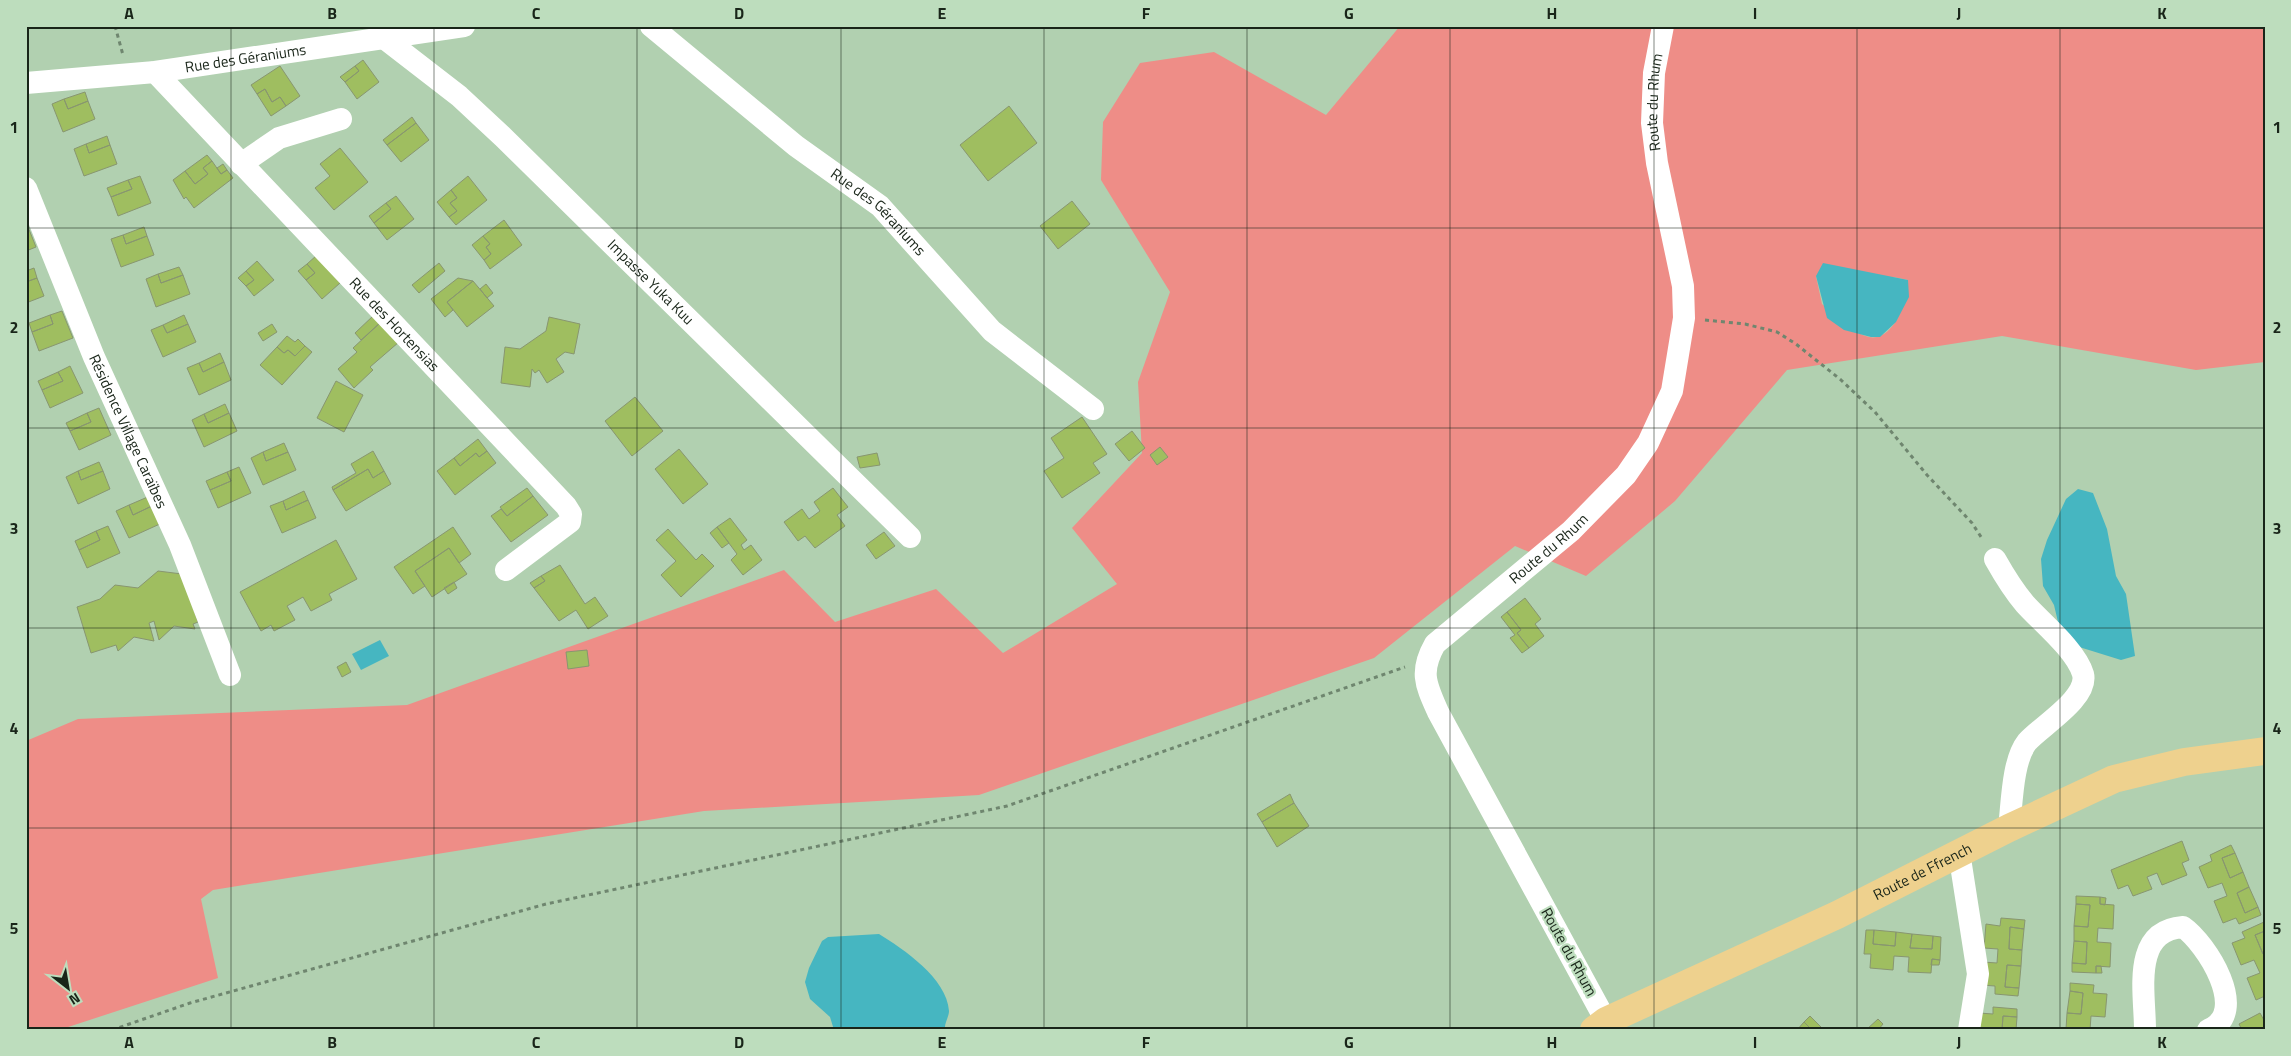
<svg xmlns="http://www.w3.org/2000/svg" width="2291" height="1056" font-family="'Titillium Web',sans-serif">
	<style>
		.green { fill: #ee8d87; fill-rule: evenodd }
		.water { fill: #46b6c1 }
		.building { fill: #9fbe60; stroke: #889670 }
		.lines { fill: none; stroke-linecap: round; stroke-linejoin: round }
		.path { stroke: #6f866f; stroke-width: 3; stroke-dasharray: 4 4; stroke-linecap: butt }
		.minor { stroke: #fff; stroke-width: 22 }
		.major { stroke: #eed18e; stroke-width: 28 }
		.grid { fill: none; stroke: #192519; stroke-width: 1; stroke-opacity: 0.55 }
		.labels { text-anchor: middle; stroke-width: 4.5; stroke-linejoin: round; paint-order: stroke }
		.street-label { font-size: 15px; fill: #192519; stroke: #bdddbd }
		.neatline { fill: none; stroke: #192519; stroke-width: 2 }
		.grid-label { font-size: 16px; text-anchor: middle; font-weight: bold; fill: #192519 }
	</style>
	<rect width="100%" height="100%" fill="#b1d0b0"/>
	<!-- green -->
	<path class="green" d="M 1400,26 L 2265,26 L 2265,362 L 2196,370 L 2002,336 L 1787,370 L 1675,501 L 1586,576 L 1515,546 L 1374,658 L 979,795 L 704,811 L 213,890 L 201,899 L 218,978 L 59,1030 L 26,1030 L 26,741 L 78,719 L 407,705 L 784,570 L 835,622 L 936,589 L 1003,653 L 1117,584 L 1072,528 L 1142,453 L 1138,382 L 1170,292 L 1101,180 L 1103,122 L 1140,63 L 1214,52 L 1326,115 ZM 1816,276 L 1893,277 L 1908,280 C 1909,298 1894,342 1869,337 C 1852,333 1836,315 1822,304 Z"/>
	<!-- water -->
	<path class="water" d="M 1823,263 L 1908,280 L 1909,297 L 1896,322 L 1880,337 L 1871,337 L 1844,330 L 1827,318 L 1816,276 Z
		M 2078,489 L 2093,493 L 2107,529 L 2116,576 L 2126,594 L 2135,656 L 2121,660 L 2076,646 L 2058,622 L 2054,605 L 2043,586 L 2041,559 L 2047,540 L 2066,499 Z
		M 380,640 L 389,656 L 361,670 L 352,654 Z
		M 879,934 C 903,949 947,978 949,1011 C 949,1017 944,1023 945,1030 L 834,1030 L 830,1017 L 810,999 L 805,982 L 809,968 L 822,941 L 828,937 Z"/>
	<!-- building -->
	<path class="building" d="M 363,60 L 379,82 L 357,99 L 345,82 L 359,71 L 355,66 Z
		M 280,66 L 300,96 L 286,106 L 280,97 L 272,102 L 265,89 L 257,94 L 251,85 Z
		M 355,66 L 359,71 L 345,82 L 340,77 Z
		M 265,89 L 272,102 L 280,97 L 286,106 L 271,116 L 257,94 Z
		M 85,92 L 88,101 L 68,109 L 64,99 Z
		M 64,99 L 68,109 L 88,101 L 95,119 L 63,132 L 52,104 Z
		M 1009,106 L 1037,143 L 988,181 L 960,145 Z
		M 412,117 L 416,123 L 387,145 L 383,140 Z
		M 416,123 L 429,140 L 401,162 L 387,145 Z
		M 107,136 L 110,145 L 89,153 L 86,144 Z
		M 86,144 L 89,153 L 110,145 L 117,164 L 84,176 L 74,149 Z
		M 340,148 L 368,182 L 334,210 L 315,188 L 330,176 L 320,164 Z
		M 207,155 L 212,161 L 203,168 L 208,174 L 195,184 L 185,171 Z
		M 212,161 L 221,174 L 227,170 L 233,178 L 194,208 L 186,197 L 184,199 L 173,180 L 185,171 L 195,184 L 208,174 L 203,168 Z
		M 223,164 L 227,170 L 221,174 L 217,168 Z
		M 140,176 L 151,203 L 118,216 L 111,197 L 132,189 L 128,180 Z
		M 468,176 L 487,200 L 456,225 L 449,217 L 457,211 L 450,203 L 457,198 L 451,190 Z
		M 128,180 L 132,189 L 111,197 L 107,188 Z
		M 451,190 L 457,198 L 450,203 L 457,211 L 449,217 L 437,202 Z
		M 396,196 L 414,219 L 387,240 L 374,223 L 391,209 L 386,203 Z
		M 1072,201 L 1090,224 L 1058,249 L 1040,226 Z
		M 386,203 L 391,209 L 374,223 L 369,216 Z
		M 504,220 L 522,245 L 490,269 L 484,260 L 491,254 L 486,247 L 490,244 L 483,236 Z
		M 26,222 L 36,247 L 26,251 Z
		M 144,227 L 147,236 L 126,244 L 123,235 Z
		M 123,235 L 126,244 L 147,236 L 154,255 L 121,267 L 111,239 Z
		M 483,236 L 490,244 L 486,247 L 491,254 L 484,260 L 472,245 Z
		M 317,255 L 340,283 L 322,299 L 306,280 L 315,273 L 307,264 Z
		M 257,261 L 274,280 L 254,296 L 246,286 L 254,280 L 246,271 Z
		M 439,263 L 445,271 L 419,293 L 412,285 Z
		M 307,264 L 315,273 L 306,280 L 298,271 Z
		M 179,267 L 183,275 L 161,283 L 158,274 Z
		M 34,268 L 37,278 L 26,282 L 26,271 Z
		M 246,271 L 254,280 L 246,286 L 238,278 Z
		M 158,274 L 161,283 L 183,275 L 190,294 L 156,307 L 146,279 Z
		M 37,278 L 44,296 L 26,303 L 26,282 Z
		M 458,278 L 473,281 L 447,302 L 453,310 L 445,317 L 431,299 Z
		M 473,281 L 494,306 L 467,327 L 447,302 Z
		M 486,284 L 493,293 L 487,298 L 480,289 Z
		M 62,311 L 73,338 L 39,351 L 32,332 L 53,324 L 50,315 Z
		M 50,315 L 53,324 L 32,332 L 29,323 Z
		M 184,315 L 188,324 L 167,333 L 163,325 Z
		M 374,315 L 381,322 L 361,340 L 355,333 Z
		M 549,317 L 580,324 L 574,354 L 565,352 L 556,359 L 564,372 L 547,383 L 539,370 L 535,373 L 532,369 L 530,387 L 501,383 L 505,347 L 520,349 L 546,331 Z
		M 381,322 L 399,342 L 370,367 L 373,370 L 354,388 L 338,369 L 357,352 L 353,348 Z
		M 188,324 L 196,342 L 163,357 L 151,330 L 163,325 L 167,333 Z
		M 272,324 L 277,332 L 263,341 L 258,333 Z
		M 287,336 L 295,342 L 298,339 L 305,346 L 295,356 L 288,350 L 284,353 L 277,347 Z
		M 305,346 L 312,352 L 282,385 L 260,365 L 277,347 L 284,353 L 288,350 L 295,356 Z
		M 220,353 L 224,362 L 203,372 L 199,363 Z
		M 224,362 L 231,380 L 199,395 L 187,368 L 199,363 L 203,372 Z
		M 70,366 L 83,393 L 50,408 L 42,390 L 63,381 L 58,372 Z
		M 58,372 L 63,381 L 42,390 L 38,381 Z
		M 336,381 L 363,395 L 344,432 L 317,418 Z
		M 635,397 L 663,431 L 632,456 L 605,421 Z
		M 225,404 L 229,413 L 208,423 L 204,414 Z
		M 99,408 L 111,435 L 79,450 L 70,431 L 91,422 L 87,413 Z
		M 87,413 L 91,422 L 70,431 L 66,423 Z
		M 229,413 L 237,431 L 204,447 L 192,420 L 204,414 L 208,423 Z
		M 1082,417 L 1107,454 L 1093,463 L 1100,473 L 1062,498 L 1044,471 L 1064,458 L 1051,438 Z
		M 1132,431 L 1145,448 L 1129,461 L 1115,444 Z
		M 478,439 L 487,451 L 479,457 L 476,453 L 460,466 L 454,458 Z
		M 284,443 L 288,452 L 266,461 L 263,452 Z
		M 1160,447 L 1168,457 L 1157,465 L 1150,455 Z
		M 679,449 L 708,484 L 683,504 L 655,469 Z
		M 373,451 L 384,471 L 373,478 L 368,469 L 333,490 L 332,487 L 356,473 L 351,464 Z
		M 487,451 L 496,463 L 455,495 L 437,471 L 454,458 L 460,466 L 476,453 L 479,457 Z
		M 263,452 L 266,461 L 288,452 L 296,470 L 263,485 L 251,458 Z
		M 877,453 L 880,465 L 860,468 L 857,457 Z
		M 99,462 L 103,471 L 81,480 L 78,471 Z
		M 239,467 L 251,493 L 218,508 L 210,490 L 231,481 L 227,472 Z
		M 368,469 L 373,478 L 384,471 L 391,484 L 346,511 L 333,490 Z
		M 78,471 L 81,480 L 103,471 L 110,489 L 78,504 L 66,477 Z
		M 227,472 L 231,481 L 210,490 L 206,481 Z
		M 527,488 L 533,496 L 507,516 L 500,507 Z
		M 833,488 L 848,507 L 837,515 L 845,526 L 815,548 L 805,536 L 798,541 L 784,522 L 802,509 L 809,519 L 820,511 L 814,502 Z
		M 304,491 L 308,500 L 286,510 L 283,501 Z
		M 150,496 L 154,505 L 133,515 L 129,505 Z
		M 533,496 L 548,515 L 511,542 L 491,516 L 501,509 L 507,516 Z
		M 308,500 L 316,518 L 282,533 L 270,506 L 283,501 L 286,510 Z
		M 129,505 L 133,515 L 154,505 L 162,523 L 129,538 L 116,511 Z
		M 730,518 L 747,540 L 741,545 L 744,550 L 751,545 L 762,560 L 743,575 L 731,560 L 737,554 L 717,527 Z
		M 108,526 L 120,553 L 87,568 L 79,550 L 100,540 L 96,531 Z
		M 453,527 L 471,554 L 459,563 L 449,548 L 415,571 L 425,586 L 413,594 L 394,567 Z
		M 717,527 L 729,543 L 722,548 L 710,533 Z
		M 668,529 L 696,560 L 702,554 L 714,566 L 681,597 L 661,575 L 676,561 L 656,540 Z
		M 96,531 L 100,540 L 79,550 L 75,541 Z
		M 884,532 L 895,546 L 876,559 L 866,545 Z
		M 336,540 L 357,579 L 329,594 L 332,600 L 311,611 L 303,597 L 287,606 L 295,620 L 274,631 L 271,625 L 261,631 L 240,592 Z
		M 449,548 L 467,574 L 432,597 L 415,571 Z
		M 560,565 L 585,604 L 595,597 L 608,616 L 588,629 L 576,610 L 559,621 L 534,588 L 545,581 L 541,576 Z
		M 158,571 L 182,574 L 198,622 L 193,624 L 195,629 L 174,626 L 159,640 L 154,621 L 149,623 L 154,641 L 134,637 L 118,651 L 116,645 L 91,653 L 77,607 L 100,599 L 115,585 L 138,588 Z
		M 541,576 L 545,581 L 534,588 L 530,583 Z
		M 454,582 L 457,588 L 448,594 L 444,588 Z
		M 1525,598 L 1541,619 L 1535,624 L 1544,636 L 1529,648 L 1517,633 L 1521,630 L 1507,612 Z
		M 1507,612 L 1521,630 L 1517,633 L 1529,648 L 1522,653 L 1510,638 L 1515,635 L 1501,617 Z
		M 587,650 L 589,666 L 568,669 L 566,652 Z
		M 346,662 L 351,672 L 342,677 L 337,667 Z
		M 1290,794 L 1294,803 L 1262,822 L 1257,814 Z
		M 1294,803 L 1309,826 L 1277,847 L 1262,822 Z
		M 2182,841 L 2189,860 L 2182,863 L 2187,875 L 2162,885 L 2157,873 L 2147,877 L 2152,889 L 2133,896 L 2128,885 L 2118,889 L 2111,870 Z
		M 2231,845 L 2235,853 L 2222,858 L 2230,878 L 2243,872 L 2249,887 L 2237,893 L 2245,913 L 2258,907 L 2261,915 L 2239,924 L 2236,918 L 2223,923 L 2214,901 L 2227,896 L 2222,883 L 2208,888 L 2199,867 L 2212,861 L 2210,855 Z
		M 2235,853 L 2243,872 L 2230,878 L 2222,858 Z
		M 2249,887 L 2258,907 L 2245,913 L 2237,893 Z
		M 2076,896 L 2100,897 L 2100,904 L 2114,905 L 2113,929 L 2098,928 L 2097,942 L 2111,943 L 2110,967 L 2096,966 L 2096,973 L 2072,972 L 2072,963 L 2086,964 L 2087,942 L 2074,941 L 2074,926 L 2088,927 L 2090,905 L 2076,904 Z
		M 2100,897 L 2106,898 L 2105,905 L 2100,904 Z
		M 2076,904 L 2090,905 L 2088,927 L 2074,926 Z
		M 2001,918 L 2025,920 L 2024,929 L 2010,927 L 2009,949 L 2022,950 L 2021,966 L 2007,965 L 2005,987 L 2019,988 L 2018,996 L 1995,994 L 1995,986 L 1981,985 L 1983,962 L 1997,963 L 1998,949 L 1984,948 L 1986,924 L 2000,926 Z
		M 2264,922 L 2265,931 L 2255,935 L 2263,954 L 2265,954 L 2265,996 L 2256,1000 L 2247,978 L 2260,973 L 2254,960 L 2241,965 L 2232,943 L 2245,938 L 2242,932 Z
		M 2010,927 L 2024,929 L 2022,950 L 2009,949 Z
		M 1866,930 L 1874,930 L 1873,944 L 1895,946 L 1896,932 L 1912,934 L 1910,948 L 1932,949 L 1933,936 L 1941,937 L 1940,960 L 1932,959 L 1931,973 L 1908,972 L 1909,957 L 1894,956 L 1893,970 L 1870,968 L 1871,954 L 1864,954 Z
		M 1874,930 L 1896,932 L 1895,946 L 1873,944 Z
		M 2265,931 L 2265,954 L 2263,954 L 2255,935 Z
		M 1912,934 L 1933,936 L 1932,949 L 1910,948 Z
		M 2074,941 L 2087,942 L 2086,964 L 2072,963 Z
		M 1932,959 L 1940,960 L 1939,965 L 1931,965 Z
		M 2007,965 L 2021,966 L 2019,988 L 2005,987 Z
		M 2096,966 L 2101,966 L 2102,973 L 2096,973 Z
		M 2070,983 L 2094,985 L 2093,993 L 2107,994 L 2105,1017 L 2091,1016 L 2090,1030 L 2066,1029 L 2067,1013 L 2081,1014 L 2083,993 L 2070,991 Z
		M 2070,991 L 2083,993 L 2081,1014 L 2067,1013 Z
		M 1993,1007 L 2017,1009 L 2017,1017 L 2003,1016 L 2002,1030 L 1977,1030 L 1979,1013 L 1993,1014 Z
		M 2260,1013 L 2265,1022 L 2265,1030 L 2242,1030 L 2239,1024 Z
		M 1810,1016 L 1824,1030 L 1812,1030 L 1804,1022 Z
		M 2003,1016 L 2017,1017 L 2016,1030 L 2002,1030 Z
		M 1878,1019 L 1883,1024 L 1878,1030 L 1866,1030 Z
		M 1804,1022 L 1812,1030 L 1797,1030 Z"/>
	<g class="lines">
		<!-- path -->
		<path class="path" d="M 115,26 L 123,55
			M 1705,320 L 1745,324 L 1777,332 L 1796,344 L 1841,380 L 1875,412 L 1927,475 L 1972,523 L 1983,540
			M 112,1030 L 190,1003 L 546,904 L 1007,806 L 1405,667"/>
		<!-- minor -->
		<g class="minor">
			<path id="s1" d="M 651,26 L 796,146 L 880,206 L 992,331 L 1093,409"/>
			<path id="s2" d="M 384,38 L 459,96 L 503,137 L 910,537"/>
			<path id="s3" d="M 155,72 L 566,506 L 571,514 L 570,522 L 506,570"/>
			<path id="s4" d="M 26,83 L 155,72 L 464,26"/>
			<path d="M 241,164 L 279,138 L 341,119"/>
			<path id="s5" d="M 26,188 L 94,357 L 180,545 L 230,675"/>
			<path d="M 1995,559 C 2004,575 2013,590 2025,604 C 2041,622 2076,650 2083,674 C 2089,698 2041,726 2027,742 C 2012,761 2012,805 2009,828"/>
			<path d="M 1959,852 L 1978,974 L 1969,1030"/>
			<path id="s6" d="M 1606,1021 L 1438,712 C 1426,685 1419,672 1435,644 L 1571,531 L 1626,475 L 1648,443 L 1672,391 L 1684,318 L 1683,286 L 1657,163 L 1652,123 L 1654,73 L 1663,26"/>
			<path d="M 2145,1030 C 2145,992 2131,931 2183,927 C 2206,943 2251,1013 2208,1030"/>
		</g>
		<!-- major -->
		<path class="major" id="s7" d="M 1594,1030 L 1606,1021 L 1837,915 L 2009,828 L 2114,779 L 2184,762 L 2265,751"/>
	</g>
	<!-- grid -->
	<path class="grid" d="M 231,26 L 231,1030M 434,26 L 434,1030M 637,26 L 637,1030M 841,26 L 841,1030M 1044,26 L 1044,1030M 1247,26 L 1247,1030M 1450,26 L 1450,1030M 1654,26 L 1654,1030M 1857,26 L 1857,1030M 2060,26 L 2060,1030M 26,228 L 2265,228M 26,428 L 2265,428M 26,628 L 2265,628M 26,828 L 2265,828"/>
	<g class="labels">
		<!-- street labels -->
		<g class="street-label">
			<text dy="5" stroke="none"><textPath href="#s4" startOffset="221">Rue des Géraniums</textPath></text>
			<text dy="5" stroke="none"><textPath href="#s6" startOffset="1068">Route du Rhum</textPath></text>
			<text dy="5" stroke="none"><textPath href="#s1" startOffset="294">Rue des Géraniums</textPath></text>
			<text dy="5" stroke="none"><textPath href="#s2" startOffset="362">Impasse Yuka Kuu</textPath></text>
			<text dy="5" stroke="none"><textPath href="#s3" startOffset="348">Rue des Hortensias</textPath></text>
			<text dy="5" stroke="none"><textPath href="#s5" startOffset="264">Résidence Village Caraïbes</textPath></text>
			<text dy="5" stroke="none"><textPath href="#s6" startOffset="572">Route du Rhum</textPath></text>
			<text dy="5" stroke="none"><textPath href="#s7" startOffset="365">Route de Ffrench</textPath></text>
			<text transform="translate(1569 952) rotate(61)" y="5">Route du Rhum</text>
		</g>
	</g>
	<!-- border -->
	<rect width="2291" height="1056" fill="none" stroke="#bdddbd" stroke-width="55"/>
	<!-- north arrow -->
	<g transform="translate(68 988) rotate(149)" stroke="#bdddbd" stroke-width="4" paint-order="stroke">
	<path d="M0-4L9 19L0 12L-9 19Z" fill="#192519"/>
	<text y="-8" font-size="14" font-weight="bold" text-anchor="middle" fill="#192519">N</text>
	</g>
	<rect x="28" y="28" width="2236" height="1000" class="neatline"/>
	<g class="grid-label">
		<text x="129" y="19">A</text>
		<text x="332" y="19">B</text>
		<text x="536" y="19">C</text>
		<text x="739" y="19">D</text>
		<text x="942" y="19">E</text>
		<text x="1146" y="19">F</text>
		<text x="1349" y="19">G</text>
		<text x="1552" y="19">H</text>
		<text x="1755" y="19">I</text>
		<text x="1959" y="19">J</text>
		<text x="2162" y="19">K</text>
		<text x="14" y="133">1</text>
		<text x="2277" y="133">1</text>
		<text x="14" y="333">2</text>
		<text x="2277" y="333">2</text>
		<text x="14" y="534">3</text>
		<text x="2277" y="534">3</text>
		<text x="14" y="734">4</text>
		<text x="2277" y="734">4</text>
		<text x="14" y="934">5</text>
		<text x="2277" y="934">5</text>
		<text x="129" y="1048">A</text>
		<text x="332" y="1048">B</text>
		<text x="536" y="1048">C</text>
		<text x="739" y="1048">D</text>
		<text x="942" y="1048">E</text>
		<text x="1146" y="1048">F</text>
		<text x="1349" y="1048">G</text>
		<text x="1552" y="1048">H</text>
		<text x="1755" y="1048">I</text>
		<text x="1959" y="1048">J</text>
		<text x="2162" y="1048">K</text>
	</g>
</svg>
